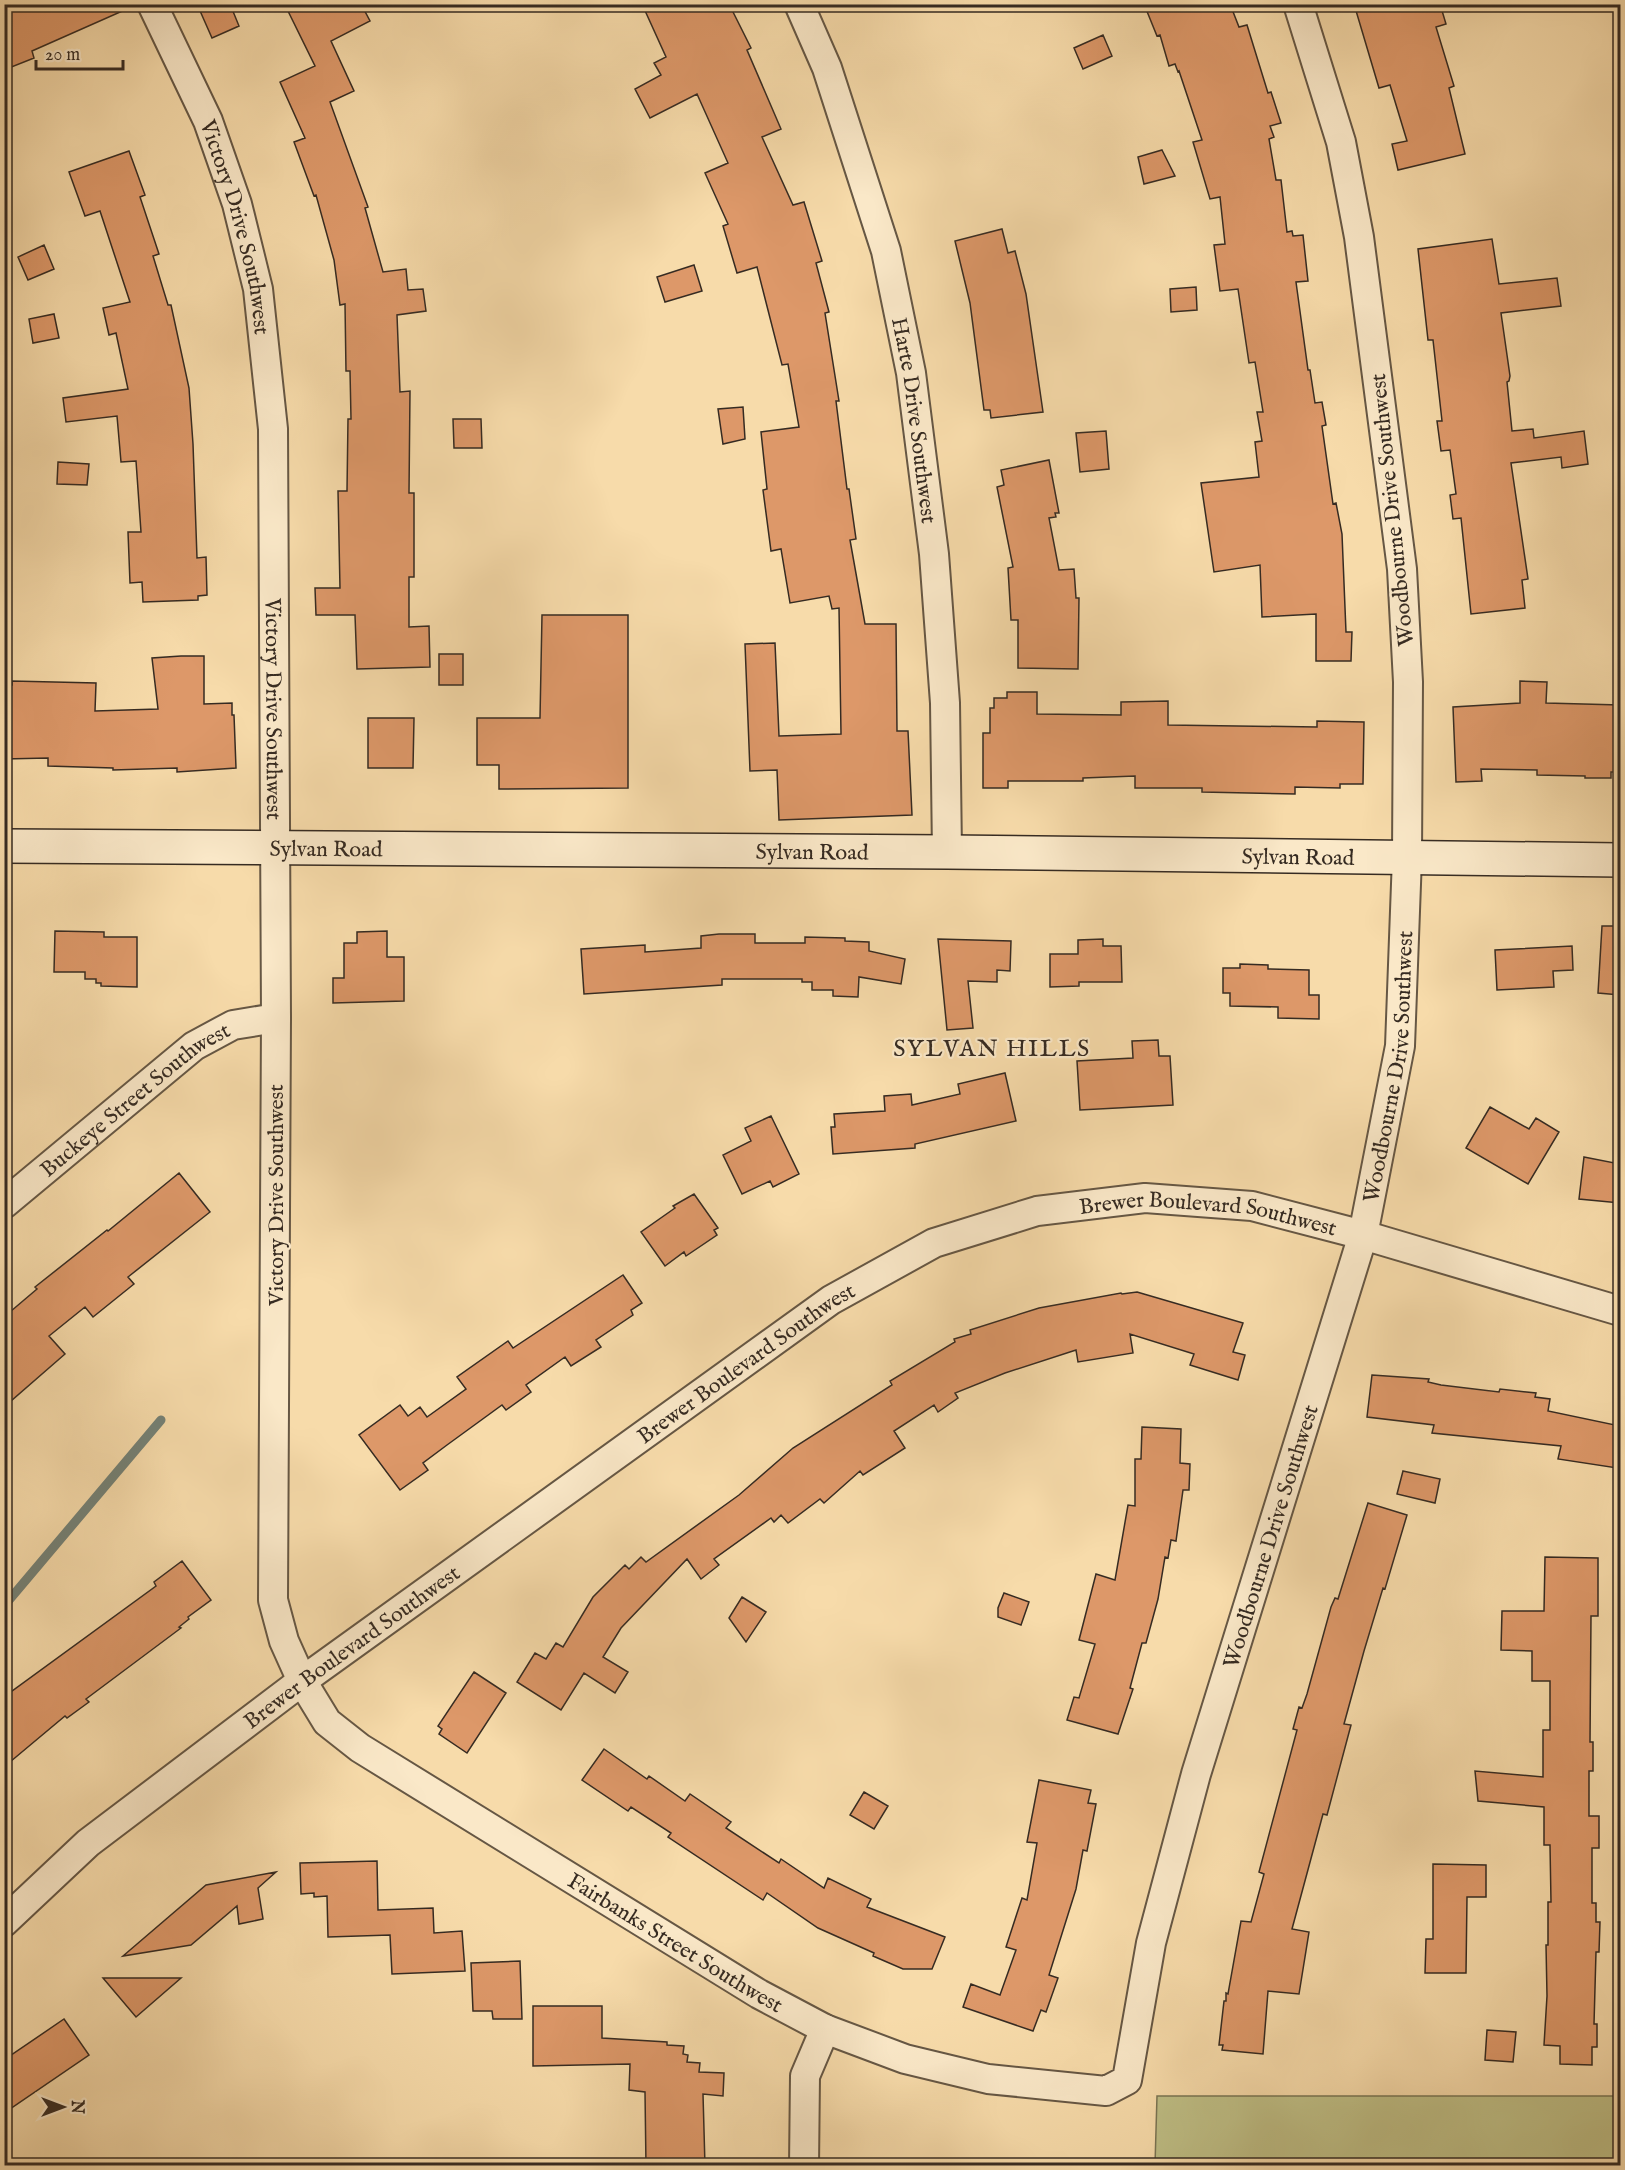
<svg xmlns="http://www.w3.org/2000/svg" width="1625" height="2170" font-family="'IM FELL English',serif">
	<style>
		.green { fill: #bfbf86; stroke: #7a7554; stroke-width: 1.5 }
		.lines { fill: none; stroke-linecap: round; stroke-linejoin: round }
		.stream { stroke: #748176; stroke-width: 9 }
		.building { fill: #dd9869; stroke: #362b22; stroke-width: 1.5 }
		.street-casing { stroke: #665744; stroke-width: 32 }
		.secondary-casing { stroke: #362b22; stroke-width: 36 }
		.street { stroke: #fae8c8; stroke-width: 28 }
		.secondary { stroke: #fae8c8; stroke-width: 33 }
		.labels { text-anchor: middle; stroke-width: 4.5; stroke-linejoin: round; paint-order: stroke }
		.street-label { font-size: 22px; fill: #362b22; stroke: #fae8c8 }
		.neighbourhood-label { font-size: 24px; letter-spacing: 1.5px; fill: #362b22; stroke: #fae8c8 }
	</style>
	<rect width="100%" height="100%" fill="#f7dbaa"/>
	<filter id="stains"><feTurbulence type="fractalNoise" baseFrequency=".00333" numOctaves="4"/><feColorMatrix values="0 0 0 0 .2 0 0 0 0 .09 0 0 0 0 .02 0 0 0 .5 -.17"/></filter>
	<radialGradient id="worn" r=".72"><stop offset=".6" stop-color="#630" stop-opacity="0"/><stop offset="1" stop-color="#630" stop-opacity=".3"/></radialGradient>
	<!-- green -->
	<path class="green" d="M 1157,2096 L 1620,2096 L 1620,2165 L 1155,2165 Z"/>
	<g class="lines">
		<!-- stream -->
		<path class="stream" d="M 4,1606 L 161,1420"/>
	</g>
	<!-- building -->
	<path class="building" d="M 21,4 L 136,4 L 136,5 L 32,51 L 34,58 L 4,70 L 4,11 Z
		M 197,4 L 230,4 L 239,26 L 212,38 Z
		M 300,4 L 361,4 L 370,21 L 331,41 L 354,91 L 330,102 L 368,207 L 365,208 L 383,272 L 406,269 L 408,290 L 423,289 L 426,311 L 397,315 L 400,392 L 410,391 L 409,493 L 414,493 L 414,577 L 409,577 L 409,627 L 429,626 L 430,667 L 357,669 L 355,615 L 316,615 L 315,588 L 340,588 L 338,491 L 347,491 L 348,419 L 351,419 L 350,371 L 346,371 L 345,304 L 340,305 L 334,260 L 316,195 L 314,196 L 294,142 L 305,138 L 280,82 L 315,66 L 288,11 Z
		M 642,4 L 729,4 L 751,48 L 747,50 L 781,129 L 762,137 L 793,205 L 804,202 L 822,261 L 816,263 L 829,312 L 825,313 L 839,401 L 836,401 L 847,489 L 849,489 L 856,539 L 850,540 L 865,624 L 896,624 L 897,731 L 908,731 L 912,815 L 779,820 L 777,770 L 750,771 L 745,644 L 775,643 L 779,736 L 841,734 L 839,608 L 832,609 L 829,596 L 790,603 L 781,549 L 771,551 L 763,490 L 767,489 L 761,432 L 799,427 L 788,364 L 782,365 L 757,267 L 737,273 L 723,226 L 728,224 L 705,173 L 728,163 L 697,94 L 650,118 L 635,89 L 661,75 L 654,63 L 666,57 Z
		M 1144,4 L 1230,4 L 1239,27 L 1247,25 L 1268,93 L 1271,92 L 1281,123 L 1270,126 L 1274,137 L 1269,139 L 1276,180 L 1281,180 L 1287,232 L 1292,231 L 1293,236 L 1303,235 L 1308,281 L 1296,282 L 1308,370 L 1310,370 L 1315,403 L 1322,402 L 1326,425 L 1322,426 L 1333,504 L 1336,503 L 1342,534 L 1346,632 L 1352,632 L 1351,661 L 1316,661 L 1316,614 L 1262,617 L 1260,565 L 1214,572 L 1201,483 L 1259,477 L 1255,442 L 1262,441 L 1257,412 L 1263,412 L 1255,362 L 1249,363 L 1238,289 L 1220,291 L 1214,245 L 1225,244 L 1220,197 L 1210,199 L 1193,142 L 1202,140 L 1179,71 L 1178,72 L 1175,64 L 1169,66 L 1160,35 L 1157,36 Z
		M 1354,4 L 1440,4 L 1446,24 L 1436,27 L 1454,86 L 1449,88 L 1465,154 L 1398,170 L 1392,144 L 1407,141 L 1390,85 L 1379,88 Z
		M 1103,35 L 1112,56 L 1083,69 L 1074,48 Z
		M 1162,150 L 1175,176 L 1144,184 L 1138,157 Z
		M 129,151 L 145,195 L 140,197 L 159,254 L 153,256 L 168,305 L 171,305 L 189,388 L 193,444 L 197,558 L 206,557 L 207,595 L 198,596 L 198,600 L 143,602 L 142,582 L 130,583 L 128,532 L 141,532 L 136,461 L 121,462 L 117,416 L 66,422 L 63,398 L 128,389 L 116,333 L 109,335 L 103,308 L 130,302 L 100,211 L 85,216 L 69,172 Z
		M 1002,229 L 1008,253 L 1015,251 L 1026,294 L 1043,412 L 991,418 L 990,410 L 984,410 L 970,303 L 955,241 Z
		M 1492,239 L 1499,284 L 1557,278 L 1561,306 L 1501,313 L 1510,376 L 1509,381 L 1507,382 L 1512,431 L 1533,429 L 1534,438 L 1584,431 L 1588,464 L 1562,468 L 1561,457 L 1511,463 L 1528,579 L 1522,580 L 1525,608 L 1471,614 L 1461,518 L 1453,519 L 1450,495 L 1456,494 L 1450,450 L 1441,451 L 1437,421 L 1442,421 L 1433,340 L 1428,340 L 1418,249 Z
		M 44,245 L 54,269 L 28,280 L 18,257 Z
		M 694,265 L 702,291 L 665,302 L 657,277 Z
		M 1196,287 L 1197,310 L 1171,312 L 1170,289 Z
		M 54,314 L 59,338 L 33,343 L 29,319 Z
		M 743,407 L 745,439 L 723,444 L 718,409 Z
		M 453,419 L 481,419 L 482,448 L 454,448 Z
		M 1106,431 L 1109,469 L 1080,472 L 1076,433 Z
		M 1049,460 L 1059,513 L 1055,513 L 1056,517 L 1049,518 L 1059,570 L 1074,569 L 1076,598 L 1079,598 L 1078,669 L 1018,668 L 1018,620 L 1011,620 L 1008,568 L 1013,567 L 997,487 L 1004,485 L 1001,470 Z
		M 58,462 L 89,464 L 87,485 L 57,484 Z
		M 542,615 L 628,615 L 628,788 L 499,789 L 499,765 L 477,765 L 477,718 L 540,718 Z
		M 439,654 L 463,654 L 463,685 L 439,685 Z
		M 181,656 L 204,656 L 204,704 L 232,703 L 232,715 L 234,715 L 236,768 L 177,772 L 177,768 L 113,770 L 113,768 L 48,766 L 48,758 L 4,759 L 4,685 L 12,685 L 12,681 L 96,683 L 95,711 L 158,709 L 152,658 Z
		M 1520,681 L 1547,682 L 1546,703 L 1620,705 L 1620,772 L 1611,772 L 1611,778 L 1585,778 L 1585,776 L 1537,775 L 1537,770 L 1481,769 L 1482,781 L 1456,782 L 1453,707 L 1520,703 Z
		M 1007,692 L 1037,692 L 1037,714 L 1121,715 L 1121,702 L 1168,701 L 1168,725 L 1317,727 L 1317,721 L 1364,722 L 1363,784 L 1340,784 L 1340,788 L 1295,787 L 1295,794 L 1202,792 L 1202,788 L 1135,788 L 1135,776 L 1083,778 L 1083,781 L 1008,781 L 1008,788 L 983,788 L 983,733 L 990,733 L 990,708 L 994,708 L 994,698 L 1007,698 Z
		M 368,718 L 414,718 L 413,768 L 368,768 Z
		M 1602,926 L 1620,926 L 1620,995 L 1598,993 Z
		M 55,931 L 104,932 L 104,937 L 137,937 L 137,987 L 101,986 L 101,983 L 96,983 L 96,979 L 85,979 L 85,972 L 54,972 Z
		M 387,931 L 387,957 L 404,957 L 404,1001 L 333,1003 L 333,978 L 344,978 L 344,943 L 357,943 L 357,932 Z
		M 719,934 L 755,934 L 755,943 L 805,943 L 805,937 L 845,938 L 845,941 L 869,942 L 869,951 L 905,959 L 901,984 L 859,977 L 858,997 L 833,996 L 833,990 L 812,990 L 812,982 L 802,982 L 802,979 L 722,979 L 722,985 L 584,994 L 581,949 L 645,945 L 645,952 L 701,948 L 701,936 Z
		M 938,939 L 1011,941 L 1010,971 L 997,970 L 997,982 L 968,981 L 973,1028 L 947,1030 Z
		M 1103,939 L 1103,946 L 1121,946 L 1122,982 L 1079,982 L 1079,986 L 1050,987 L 1050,954 L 1078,954 L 1078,940 Z
		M 1572,946 L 1573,970 L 1553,971 L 1554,987 L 1497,990 L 1495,950 Z
		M 1240,964 L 1268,965 L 1268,969 L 1309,970 L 1309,995 L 1319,995 L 1319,1019 L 1278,1018 L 1278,1007 L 1230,1006 L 1230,993 L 1223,993 L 1223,968 L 1240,968 Z
		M 1158,1040 L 1159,1056 L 1170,1056 L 1173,1105 L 1080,1110 L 1077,1061 L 1133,1058 L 1132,1041 Z
		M 1005,1073 L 1016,1121 L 915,1144 L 915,1148 L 833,1154 L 831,1127 L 835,1127 L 834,1114 L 885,1111 L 884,1096 L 911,1094 L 912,1105 L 960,1094 L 958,1084 Z
		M 1490,1107 L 1529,1129 L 1536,1118 L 1559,1132 L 1528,1184 L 1466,1148 Z
		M 771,1116 L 799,1174 L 773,1187 L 770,1181 L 742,1194 L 723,1155 L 751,1141 L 745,1128 Z
		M 1584,1157 L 1620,1164 L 1620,1203 L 1579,1199 Z
		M 179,1173 L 210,1212 L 128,1277 L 134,1284 L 93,1317 L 85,1307 L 49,1336 L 65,1354 L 4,1407 L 4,1317 L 37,1289 L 35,1287 L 107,1230 L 108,1231 Z
		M 694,1194 L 718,1228 L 714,1230 L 717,1235 L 686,1256 L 684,1252 L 665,1266 L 641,1232 L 675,1208 L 673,1206 Z
		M 623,1275 L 642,1303 L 631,1310 L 633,1315 L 596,1340 L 601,1347 L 571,1366 L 565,1357 L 526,1385 L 531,1392 L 506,1410 L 502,1405 L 447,1445 L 423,1463 L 428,1470 L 400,1490 L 359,1435 L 400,1405 L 408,1416 L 420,1407 L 427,1417 L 466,1389 L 457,1377 L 508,1341 L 513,1348 Z
		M 1137,1292 L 1243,1323 L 1233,1352 L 1245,1355 L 1238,1380 L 1190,1365 L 1194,1354 L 1130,1334 L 1133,1353 L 1078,1362 L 1076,1350 L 1005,1373 L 955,1393 L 958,1398 L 938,1412 L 934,1405 L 894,1431 L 905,1448 L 863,1475 L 860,1471 L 824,1503 L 820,1499 L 788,1523 L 781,1515 L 774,1522 L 771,1518 L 714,1559 L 719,1565 L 701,1579 L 687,1559 L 621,1628 L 603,1657 L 628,1672 L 615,1693 L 584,1673 L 561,1710 L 517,1682 L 535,1653 L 546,1659 L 556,1643 L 563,1647 L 593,1597 L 625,1565 L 629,1569 L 641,1557 L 646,1562 L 739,1495 L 793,1448 L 892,1385 L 890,1381 L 955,1342 L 954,1339 L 971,1334 L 970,1330 L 1039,1308 L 1121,1293 L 1122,1294 Z
		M 1372,1375 L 1429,1379 L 1428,1382 L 1441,1385 L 1499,1392 L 1500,1389 L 1536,1393 L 1535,1397 L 1550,1399 L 1548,1411 L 1620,1426 L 1620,1452 L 1617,1468 L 1558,1459 L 1561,1446 L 1432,1433 L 1434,1425 L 1367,1417 Z
		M 1142,1427 L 1181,1429 L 1180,1463 L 1190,1464 L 1189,1490 L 1183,1490 L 1176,1541 L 1171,1540 L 1168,1558 L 1165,1557 L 1158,1599 L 1146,1643 L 1142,1643 L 1130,1688 L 1133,1689 L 1118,1734 L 1067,1720 L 1074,1697 L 1079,1698 L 1095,1644 L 1079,1640 L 1096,1574 L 1115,1580 L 1128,1505 L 1135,1506 L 1135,1459 L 1141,1459 Z
		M 1403,1471 L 1440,1479 L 1435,1503 L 1397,1494 Z
		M 1368,1503 L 1407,1515 L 1385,1589 L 1383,1588 L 1364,1651 L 1344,1724 L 1351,1725 L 1327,1815 L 1323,1814 L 1292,1929 L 1309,1932 L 1299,1994 L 1268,1991 L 1263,2054 L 1222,2050 L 1223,2045 L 1219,2045 L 1224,2001 L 1226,2001 L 1226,1993 L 1228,1994 L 1241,1921 L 1251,1922 L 1264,1874 L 1259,1872 L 1297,1730 L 1293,1729 L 1299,1707 L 1302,1708 L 1307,1694 L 1331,1607 L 1335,1598 L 1338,1599 Z
		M 1545,1557 L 1598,1558 L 1598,1616 L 1591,1616 L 1590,1742 L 1593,1742 L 1593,1771 L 1589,1771 L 1589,1816 L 1599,1816 L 1599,1848 L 1592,1848 L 1592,1903 L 1596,1903 L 1596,1922 L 1600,1922 L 1599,1952 L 1596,1952 L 1594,2024 L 1597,2024 L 1597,2047 L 1592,2047 L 1592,2065 L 1560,2064 L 1560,2046 L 1544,2045 L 1547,1996 L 1546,1945 L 1548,1945 L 1548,1902 L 1551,1902 L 1550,1845 L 1544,1845 L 1544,1807 L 1478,1801 L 1475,1771 L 1543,1777 L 1543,1730 L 1550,1730 L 1550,1681 L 1532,1681 L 1532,1651 L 1501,1650 L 1502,1611 L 1544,1611 Z
		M 182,1561 L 211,1600 L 188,1617 L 189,1619 L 179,1627 L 181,1628 L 86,1699 L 89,1702 L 67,1718 L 65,1716 L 4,1767 L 4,1697 L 156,1586 L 154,1582 Z
		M 1004,1593 L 1029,1602 L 1021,1625 L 998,1617 L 998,1608 Z
		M 742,1597 L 766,1612 L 746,1642 L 729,1618 Z
		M 474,1672 L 506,1693 L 467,1753 L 439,1734 L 442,1729 L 438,1726 Z
		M 604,1749 L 647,1779 L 649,1776 L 685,1801 L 690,1794 L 731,1822 L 726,1828 L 779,1863 L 781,1859 L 824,1888 L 828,1878 L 871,1899 L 867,1907 L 945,1937 L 932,1969 L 903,1969 L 873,1956 L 874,1953 L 818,1928 L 767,1893 L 763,1900 L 668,1837 L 671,1833 L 631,1807 L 628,1811 L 582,1780 Z
		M 1039,1780 L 1091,1790 L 1088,1803 L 1096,1804 L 1087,1851 L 1083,1850 L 1076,1889 L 1049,1975 L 1058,1978 L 1046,2012 L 1041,2010 L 1033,2031 L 963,2007 L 971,1984 L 1000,1995 L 1016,1950 L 1006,1947 L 1022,1898 L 1027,1900 L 1037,1843 L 1027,1842 Z
		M 864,1792 L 888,1806 L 874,1829 L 850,1815 Z
		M 377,1861 L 378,1910 L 433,1908 L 434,1933 L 462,1931 L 465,1971 L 392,1974 L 390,1935 L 328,1937 L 327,1896 L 314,1897 L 314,1893 L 301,1894 L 300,1863 Z
		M 1433,1864 L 1486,1865 L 1486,1897 L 1467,1897 L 1466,1973 L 1425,1973 L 1426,1939 L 1433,1939 Z
		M 276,1872 L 258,1888 L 263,1919 L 239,1924 L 237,1906 L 191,1945 L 123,1956 L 206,1885 Z
		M 520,1961 L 522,2019 L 493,2019 L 492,2011 L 473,2011 L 471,1963 Z
		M 103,1978 L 181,1978 L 136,2017 Z
		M 533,2006 L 602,2006 L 602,2038 L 667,2042 L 667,2045 L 684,2046 L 683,2054 L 688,2055 L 687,2062 L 700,2063 L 699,2072 L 724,2073 L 723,2096 L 703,2094 L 705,2166 L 646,2166 L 645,2092 L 629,2090 L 630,2064 L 533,2066 Z
		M 64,2019 L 89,2055 L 4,2113 L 4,2060 Z
		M 1487,2030 L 1516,2032 L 1513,2062 L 1485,2060 Z"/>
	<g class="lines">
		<defs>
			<g id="street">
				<path id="s1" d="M 152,4 L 208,121 L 237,204 L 258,289 L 273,429 L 276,1018 L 273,1600 L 284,1641 L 302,1681 L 327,1722 L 360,1748 L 759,1994 L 825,2029 L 905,2059 L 988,2079 L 1106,2091 L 1127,2080 L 1151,1943 L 1196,1774 L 1363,1235 L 1400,1046 L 1407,857 L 1408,682 L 1402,569 L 1359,237 L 1341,142 L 1298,4"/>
				<path id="s2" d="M 799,4 L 827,68 L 886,251 L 911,373 L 934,554 L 945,703 L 947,852"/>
				<path id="s3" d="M 4,1204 L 194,1046 L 233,1025 L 276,1018"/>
				<path id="s4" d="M 4,1922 L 88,1843 L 302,1681 L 831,1300 L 934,1243 L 1037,1211 L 1145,1198 L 1252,1206 L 1363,1235 L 1620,1311"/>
				<path d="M 804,2166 L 805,2076 L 825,2029"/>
			</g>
			<g id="secondary">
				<path id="s5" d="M 4,846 L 947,852 L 1620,860"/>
			</g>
		</defs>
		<!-- street casing -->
		<use href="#street" class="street-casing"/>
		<!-- secondary casing -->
		<use href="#secondary" class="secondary-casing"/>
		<!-- street -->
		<use href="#street" class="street"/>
		<!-- secondary -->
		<use href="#secondary" class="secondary"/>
	</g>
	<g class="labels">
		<!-- street labels -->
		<g class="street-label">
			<text dy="8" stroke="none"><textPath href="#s1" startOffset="240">Victory Drive Southwest</textPath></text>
			<text dy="8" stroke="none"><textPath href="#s2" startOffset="434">Harte Drive Southwest</textPath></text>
			<text transform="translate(1391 510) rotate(-96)" y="8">Woodbourne Drive Southwest</text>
			<text dy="8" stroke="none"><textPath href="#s1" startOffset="726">Victory Drive Southwest</textPath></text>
			<text dy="8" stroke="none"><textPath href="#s5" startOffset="322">Sylvan Road</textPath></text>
			<text dy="8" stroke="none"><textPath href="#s5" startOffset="808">Sylvan Road</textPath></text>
			<text dy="8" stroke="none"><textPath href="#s5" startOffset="1294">Sylvan Road</textPath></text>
			<text dy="8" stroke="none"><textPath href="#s1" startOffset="3699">Woodbourne Drive Southwest</textPath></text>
			<text dy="8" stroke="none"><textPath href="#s3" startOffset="168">Buckeye Street Southwest</textPath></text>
			<text transform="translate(275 1195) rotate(-90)" y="8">Victory Drive Southwest</text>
			<text dy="8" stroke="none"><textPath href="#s4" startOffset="1434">Brewer Boulevard Southwest</textPath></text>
			<text dy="8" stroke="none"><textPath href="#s4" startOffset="930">Brewer Boulevard Southwest</textPath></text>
			<text dy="8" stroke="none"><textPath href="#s1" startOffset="3213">Woodbourne Drive Southwest</textPath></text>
			<text dy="8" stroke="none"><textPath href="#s4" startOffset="444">Brewer Boulevard Southwest</textPath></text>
			<text dy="8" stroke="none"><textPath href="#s1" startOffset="2164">Fairbanks Street Southwest</textPath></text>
		</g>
		<!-- neighbourhood labels -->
		<g class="neighbourhood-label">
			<text x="992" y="1056">SYLVAN HILLS</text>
		</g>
	</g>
	<!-- margin -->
	<rect width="1625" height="2170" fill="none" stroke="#f7dbaa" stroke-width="24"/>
	<rect x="6" y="6" width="1613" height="2158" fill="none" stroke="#362b22" stroke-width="3"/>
	<rect x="12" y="12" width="1601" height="2146" fill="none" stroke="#362b22" stroke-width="1.5"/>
	<!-- north arrow -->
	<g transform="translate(63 2107) rotate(90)" stroke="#fae8c8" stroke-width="4.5" paint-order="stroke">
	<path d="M0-4.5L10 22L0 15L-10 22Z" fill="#362b22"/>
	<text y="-9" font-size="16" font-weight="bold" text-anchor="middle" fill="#362b22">N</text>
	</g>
	<!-- scale -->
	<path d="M36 60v9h87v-9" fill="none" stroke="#362b22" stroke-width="3"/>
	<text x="45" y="60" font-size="18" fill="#362b22" stroke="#fae8c8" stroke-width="4.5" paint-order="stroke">20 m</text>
	<rect width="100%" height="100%" filter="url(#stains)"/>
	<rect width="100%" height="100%" fill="url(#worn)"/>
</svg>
